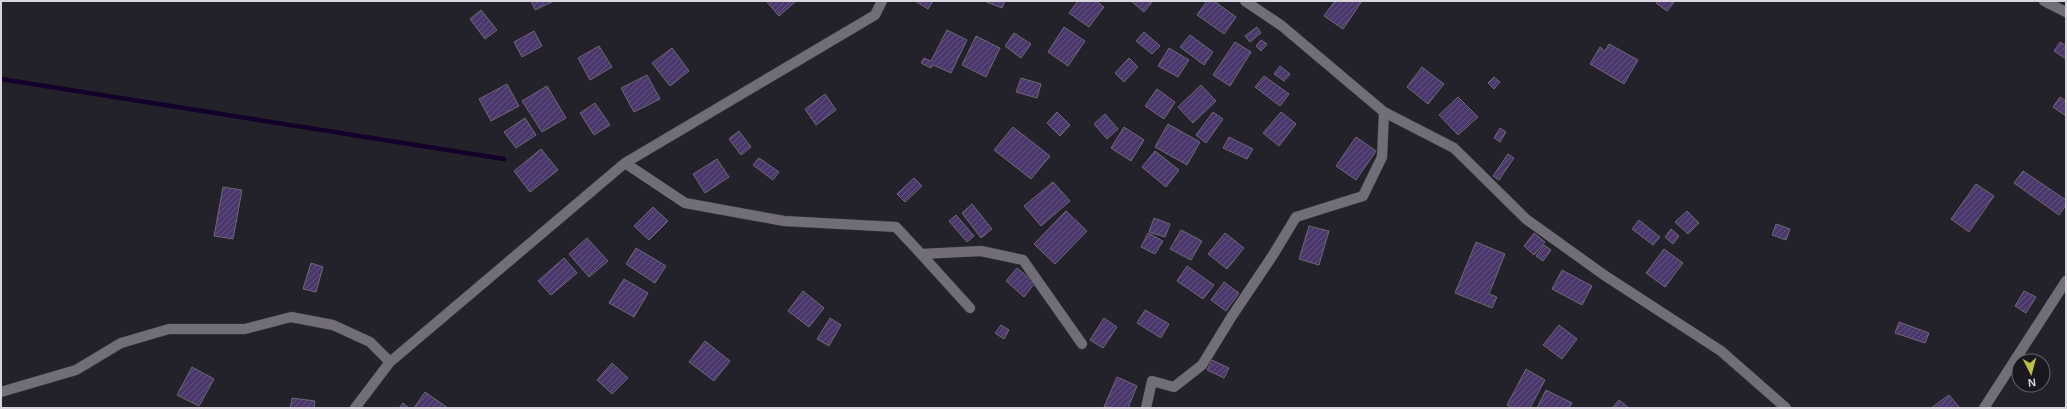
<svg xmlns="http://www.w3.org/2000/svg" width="2067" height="409" font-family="Helvetica,sans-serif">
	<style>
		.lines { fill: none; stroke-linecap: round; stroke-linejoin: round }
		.stream { stroke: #120029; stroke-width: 4.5 }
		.building { fill: url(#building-hatch); stroke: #6c6972 }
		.street-casing { stroke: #3e3b42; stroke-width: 11 }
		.street { stroke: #716e78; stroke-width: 10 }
	</style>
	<defs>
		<pattern id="building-hatch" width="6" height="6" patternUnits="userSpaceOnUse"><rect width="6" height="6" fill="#4a376b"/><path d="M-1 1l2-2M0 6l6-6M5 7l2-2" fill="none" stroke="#645380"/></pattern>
	</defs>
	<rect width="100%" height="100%" fill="#232129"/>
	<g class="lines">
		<!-- stream -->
		<path class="stream" d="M 1,79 L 504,159"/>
	</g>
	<!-- building -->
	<path class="building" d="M 531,1 L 554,1 L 535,10 Z
		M 768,1 L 796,1 L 779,16 L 767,2 Z
		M 915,1 L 933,1 L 928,9 Z
		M 984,1 L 1005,1 L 1002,8 Z
		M 1078,1 L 1096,1 L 1104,7 L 1089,27 L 1069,13 Z
		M 1131,1 L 1153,1 L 1144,12 Z
		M 1207,1 L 1214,1 L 1236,17 L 1224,34 L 1197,15 Z
		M 1335,1 L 1362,1 L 1343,29 L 1324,16 Z
		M 1657,1 L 1675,1 L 1667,11 L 1656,3 Z
		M 481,10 L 497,30 L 485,39 L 470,19 Z
		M 1064,27 L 1085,41 L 1068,66 L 1048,52 Z
		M 1257,27 L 1261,33 L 1250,42 L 1245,36 Z
		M 947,30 L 967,40 L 951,73 L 933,65 L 931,68 L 921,63 L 924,58 L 931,61 Z
		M 534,31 L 542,46 L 522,57 L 514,42 Z
		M 1144,32 L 1160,46 L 1152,54 L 1136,41 Z
		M 1014,33 L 1031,44 L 1021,58 L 1005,46 Z
		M 1190,35 L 1213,52 L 1204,65 L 1180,47 Z
		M 976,36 L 1000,48 L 986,77 L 962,65 Z
		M 1261,40 L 1267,44 L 1261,51 L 1256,46 Z
		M 1235,42 L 1251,52 L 1230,86 L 1213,75 Z
		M 2060,42 L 2066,46 L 2066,59 L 2054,51 Z
		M 1609,44 L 1638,60 L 1624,84 L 1590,64 L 1600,47 L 1605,51 Z
		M 599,46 L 612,67 L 590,80 L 578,58 Z
		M 672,48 L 689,71 L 670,86 L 652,63 Z
		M 1169,48 L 1189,60 L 1178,77 L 1158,66 Z
		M 1129,58 L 1138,67 L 1124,82 L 1115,73 Z
		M 1280,66 L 1290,74 L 1284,81 L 1274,74 Z
		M 1422,67 L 1444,84 L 1428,104 L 1407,87 Z
		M 647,75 L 660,99 L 634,112 L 621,88 Z
		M 1264,76 L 1289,94 L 1280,106 L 1255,87 Z
		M 1494,77 L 1500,82 L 1494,89 L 1488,83 Z
		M 1021,78 L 1041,84 L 1037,98 L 1016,92 Z
		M 507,84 L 519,106 L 491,121 L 479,99 Z
		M 1201,85 L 1216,101 L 1193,123 L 1178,107 Z
		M 547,86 L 566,118 L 542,132 L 522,101 Z
		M 1157,89 L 1175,102 L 1164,119 L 1145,106 Z
		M 825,94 L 836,110 L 816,125 L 805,109 Z
		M 1458,97 L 1478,117 L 1458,135 L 1439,115 Z
		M 2060,97 L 2066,101 L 2066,116 L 2053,107 Z
		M 595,103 L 610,125 L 594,135 L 580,113 Z
		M 1057,112 L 1070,125 L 1060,136 L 1047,123 Z
		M 1213,112 L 1223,119 L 1206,143 L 1196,135 Z
		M 1281,112 L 1296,124 L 1279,146 L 1263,133 Z
		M 1105,114 L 1118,129 L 1107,139 L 1094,124 Z
		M 525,118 L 536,135 L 516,148 L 504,132 Z
		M 1168,124 L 1200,142 L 1187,165 L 1155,147 Z
		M 1013,127 L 1050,156 L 1031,179 L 994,150 Z
		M 1124,127 L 1144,140 L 1131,161 L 1111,148 Z
		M 1500,128 L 1506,132 L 1500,142 L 1494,138 Z
		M 739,131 L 751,147 L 741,155 L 729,139 Z
		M 1229,137 L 1253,149 L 1247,159 L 1223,148 Z
		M 1356,137 L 1376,151 L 1356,180 L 1336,166 Z
		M 541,149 L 558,170 L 530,192 L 514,171 Z
		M 1155,151 L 1179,170 L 1166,187 L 1142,167 Z
		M 1508,154 L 1514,158 L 1499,180 L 1493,176 Z
		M 759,158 L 779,172 L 773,180 L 753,165 Z
		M 717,159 L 729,177 L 705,193 L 693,174 Z
		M 2023,171 L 2066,200 L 2066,205 L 2059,215 L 2014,183 Z
		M 914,178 L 922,186 L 905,202 L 897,194 Z
		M 1053,182 L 1070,201 L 1041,226 L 1024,206 Z
		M 1976,184 L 1994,196 L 1969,232 L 1951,219 Z
		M 223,187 L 242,190 L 233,239 L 214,236 Z
		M 972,204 L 992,229 L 981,238 L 962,213 Z
		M 653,207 L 668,221 L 649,240 L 634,226 Z
		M 1066,211 L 1087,231 L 1055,264 L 1034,244 Z
		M 1687,211 L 1699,223 L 1688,234 L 1675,222 Z
		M 956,215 L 974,236 L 967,242 L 949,221 Z
		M 1154,218 L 1170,224 L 1165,237 L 1149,232 Z
		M 1639,220 L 1660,237 L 1653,245 L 1632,229 Z
		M 1776,224 L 1790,229 L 1786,240 L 1772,235 Z
		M 1309,226 L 1329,231 L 1319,265 L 1299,259 Z
		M 1671,229 L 1679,236 L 1673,244 L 1665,237 Z
		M 1181,230 L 1202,241 L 1191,260 L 1170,249 Z
		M 1148,233 L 1163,241 L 1155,254 L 1141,247 Z
		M 1225,233 L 1244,248 L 1227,269 L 1208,254 Z
		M 1534,233 L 1545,242 L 1534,255 L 1524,246 Z
		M 587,238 L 608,261 L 589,277 L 569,254 Z
		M 1476,242 L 1505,254 L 1489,294 L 1497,297 L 1492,308 L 1455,293 Z
		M 1544,245 L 1551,250 L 1543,261 L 1536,256 Z
		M 636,248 L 666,266 L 655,283 L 626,264 Z
		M 1664,249 L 1683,263 L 1665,287 L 1646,273 Z
		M 564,258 L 577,273 L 551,295 L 538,281 Z
		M 311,263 L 323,267 L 316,292 L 303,289 Z
		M 1187,266 L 1214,285 L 1203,299 L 1177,281 Z
		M 1017,268 L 1035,283 L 1024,297 L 1006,281 Z
		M 1562,270 L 1592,286 L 1582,305 L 1552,289 Z
		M 624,279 L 648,293 L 634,317 L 609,303 Z
		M 1224,282 L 1239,293 L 1226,311 L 1211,300 Z
		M 803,291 L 824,308 L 809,327 L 788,311 Z
		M 2024,291 L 2036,297 L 2026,313 L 2015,306 Z
		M 1145,310 L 1169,324 L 1161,338 L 1137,323 Z
		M 830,318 L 841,325 L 829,346 L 817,339 Z
		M 1104,318 L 1117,327 L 1103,348 L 1090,340 Z
		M 1899,322 L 1929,333 L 1925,343 L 1895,333 Z
		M 1001,325 L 1009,330 L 1004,339 L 995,333 Z
		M 1559,325 L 1577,339 L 1562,359 L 1543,345 Z
		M 705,341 L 730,361 L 714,381 L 689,362 Z
		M 1212,360 L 1229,368 L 1224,378 L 1207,370 Z
		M 612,363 L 628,378 L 612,394 L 597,380 Z
		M 192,367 L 214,379 L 199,406 L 177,395 Z
		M 1526,369 L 1545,380 L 1530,408 L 1513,408 L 1507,405 Z
		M 1117,377 L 1137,386 L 1128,408 L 1104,407 Z
		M 1546,390 L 1572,403 L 1569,408 L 1537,408 Z
		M 425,392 L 448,408 L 414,408 Z
		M 1949,395 L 1960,408 L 1931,408 Z
		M 292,398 L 315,401 L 314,408 L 290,408 Z
		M 1619,400 L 1629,408 L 1612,408 Z
		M 403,403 L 409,408 L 399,408 Z"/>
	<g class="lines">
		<defs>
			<path id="street" d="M 1245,1 L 1282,26 L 1384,112 L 1454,148 L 1526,219 L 1604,275 L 1721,351 L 1786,408
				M 2044,1 L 2066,12
				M 625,163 L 685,203 L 784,221 L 896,227 L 921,254 L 981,251 L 1023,260 L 1082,344
				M 921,254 L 970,308
				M 1,392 L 76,370 L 121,343 L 169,329 L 245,329 L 291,317 L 333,325 L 370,342 L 390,362
				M 355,408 L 390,362 L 625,163 L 875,15 L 882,1
				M 1146,408 L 1152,381 L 1174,387 L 1202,365 L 1232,316 L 1273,255 L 1296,217 L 1363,196 L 1382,157 L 1384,112
				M 1984,408 L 2066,281"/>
		</defs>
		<!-- street casing -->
		<use href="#street" class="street-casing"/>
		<!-- street -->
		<use href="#street" class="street"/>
	</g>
	<!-- border -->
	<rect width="2067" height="409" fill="none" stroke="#d9d7dd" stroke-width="4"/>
	<!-- north arrow -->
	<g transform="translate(2031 373) rotate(174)"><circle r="19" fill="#1a181f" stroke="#66646b"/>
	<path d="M0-3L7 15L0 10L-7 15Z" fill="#b9c046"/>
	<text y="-6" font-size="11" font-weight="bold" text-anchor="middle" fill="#d9d7dd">N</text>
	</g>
</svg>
